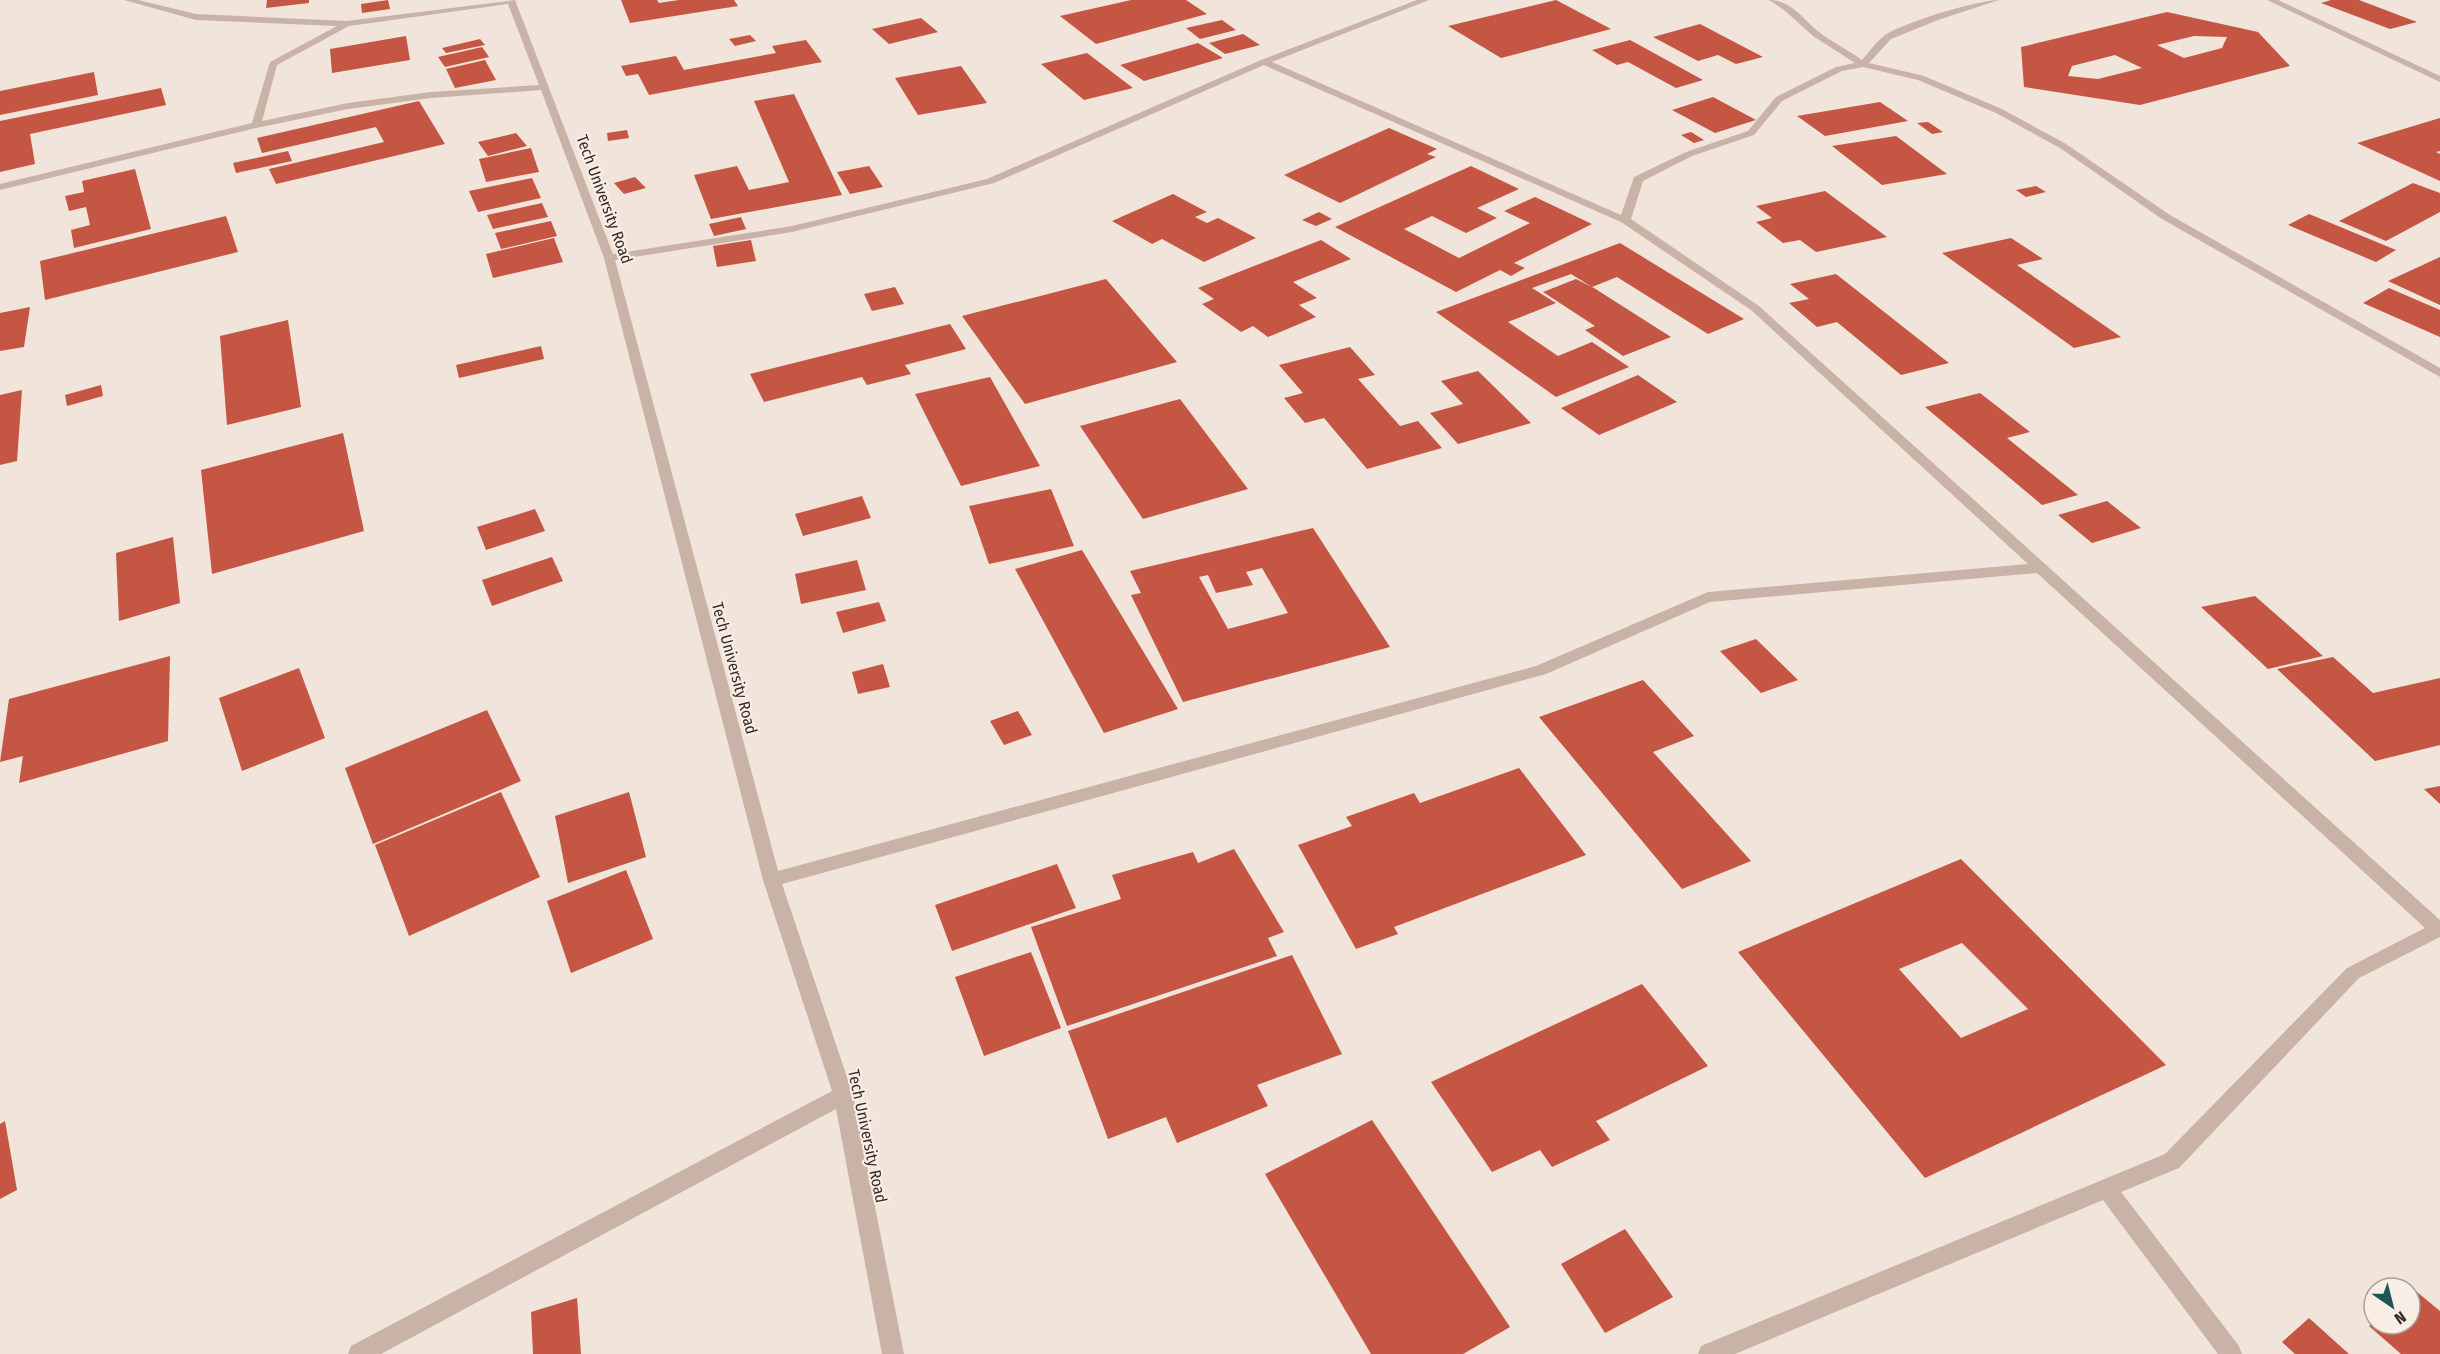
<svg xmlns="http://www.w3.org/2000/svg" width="2440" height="1354" font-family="'Fira Sans Condensed',sans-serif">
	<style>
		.building { fill: #c55644; fill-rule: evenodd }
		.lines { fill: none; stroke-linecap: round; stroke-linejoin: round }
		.minor { fill: #c9b2a6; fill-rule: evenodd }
		.labels { text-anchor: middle; stroke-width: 4.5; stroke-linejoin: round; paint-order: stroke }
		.street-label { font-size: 16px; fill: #352a27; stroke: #f9eee6 }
	</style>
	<rect width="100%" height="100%" fill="#f1e4da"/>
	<!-- building -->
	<path class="building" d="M 267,0 L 309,0 L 309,3 L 266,8 Z
		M 388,0 L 390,9 L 362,13 L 361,4 Z
		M 621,0 L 657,0 L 659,3 L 679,0 L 734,0 L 738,6 L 630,23 Z
		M 1131,0 L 1186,0 L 1207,14 L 1096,44 L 1060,16 Z
		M 1556,0 L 1611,29 L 1501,58 L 1448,26 Z
		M 2331,0 L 2359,0 L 2417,22 L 2390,29 L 2321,3 Z
		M 2167,12 L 2258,32 L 2290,66 L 2140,105 L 2024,87 L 2021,47 ZM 2194,36 L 2227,37 L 2222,48 L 2184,58 L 2157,45 ZM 2115,55 L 2142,68 L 2098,79 L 2068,76 L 2072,66 Z
		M 921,18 L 938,32 L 889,44 L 872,29 Z
		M 1222,20 L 1236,30 L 1200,39 L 1186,28 Z
		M 1700,24 L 1763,57 L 1736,64 L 1718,55 L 1698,61 L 1653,37 Z
		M 1243,34 L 1260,45 L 1225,54 L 1209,43 Z
		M 750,35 L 756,41 L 735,46 L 729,39 Z
		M 406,36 L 410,60 L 332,73 L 330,49 Z
		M 480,39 L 485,45 L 446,53 L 442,48 Z
		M 806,40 L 822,62 L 649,95 L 638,74 L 626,76 L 621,66 L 676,56 L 684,70 L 776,53 L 772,46 Z
		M 1630,40 L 1703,80 L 1676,88 L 1628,62 L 1617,65 L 1592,50 Z
		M 1198,43 L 1223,58 L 1144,81 L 1120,65 Z
		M 482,47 L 489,57 L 445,67 L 438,57 Z
		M 1087,53 L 1133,88 L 1084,100 L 1041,64 Z
		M 485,60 L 496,80 L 455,88 L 446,69 Z
		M 961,66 L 987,103 L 918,115 L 895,78 Z
		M 94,72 L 98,95 L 0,115 L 0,91 Z
		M 161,88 L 166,105 L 30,134 L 35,164 L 0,172 L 0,121 Z
		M 794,94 L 842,195 L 711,219 L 694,175 L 737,166 L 749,190 L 789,182 L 754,101 Z
		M 1713,97 L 1756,120 L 1715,133 L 1672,110 Z
		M 419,101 L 445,144 L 276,184 L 269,169 L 384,142 L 376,127 L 262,153 L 257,138 Z
		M 1880,102 L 1908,121 L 1825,136 L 1797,116 Z
		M 2440,118 L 2440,151 L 2436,152 L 2440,154 L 2440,181 L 2357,143 Z
		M 1928,122 L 1943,132 L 1932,134 L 1917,123 Z
		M 1389,128 L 1437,149 L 1427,154 L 1436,157 L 1340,203 L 1284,175 Z
		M 627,130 L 629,138 L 608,141 L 607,133 Z
		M 1691,132 L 1704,140 L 1694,143 L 1681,135 Z
		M 516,133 L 527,146 L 488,156 L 478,142 Z
		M 1896,136 L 1947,174 L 1882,185 L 1832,146 Z
		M 531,148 L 539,172 L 486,182 L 479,159 Z
		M 288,151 L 292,161 L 236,173 L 233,163 Z
		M 869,166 L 883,187 L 850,194 L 837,172 Z
		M 1471,166 L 1519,189 L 1477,208 L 1497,218 L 1466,233 L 1432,216 L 1404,229 L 1459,258 L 1530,223 L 1504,211 L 1535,197 L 1592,224 L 1514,263 L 1525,268 L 1511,276 L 1500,270 L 1456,292 L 1335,227 Z
		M 135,169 L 151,229 L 74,248 L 71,230 L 90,225 L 86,207 L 69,211 L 65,196 L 84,192 L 82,181 Z
		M 635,177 L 646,188 L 624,194 L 614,183 Z
		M 532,178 L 541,198 L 478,212 L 469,191 Z
		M 2413,183 L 2440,193 L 2440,212 L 2386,241 L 2339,221 Z
		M 2036,186 L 2046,192 L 2026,197 L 2016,190 Z
		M 1825,191 L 1887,237 L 1816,252 L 1800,240 L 1783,243 L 1756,222 L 1772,218 L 1756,206 Z
		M 1173,194 L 1207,212 L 1195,217 L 1207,223 L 1218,218 L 1256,238 L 1204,262 L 1162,239 L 1152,244 L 1112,221 Z
		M 542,203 L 548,217 L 493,229 L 487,215 Z
		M 1319,212 L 1332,219 L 1316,226 L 1302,220 Z
		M 2309,214 L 2396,250 L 2376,262 L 2288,225 Z
		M 226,216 L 238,252 L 45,300 L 40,261 Z
		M 741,217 L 746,229 L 714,236 L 709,224 Z
		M 551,221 L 557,236 L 501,249 L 495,233 Z
		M 554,238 L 563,262 L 493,278 L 486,254 Z
		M 2011,238 L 2043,259 L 2017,265 L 2121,337 L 2074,348 L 1942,253 Z
		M 751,240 L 756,261 L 717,267 L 713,246 Z
		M 1321,240 L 1351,259 L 1293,282 L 1317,298 L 1299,305 L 1316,317 L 1268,337 L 1253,326 L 1241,332 L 1202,304 L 1214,299 L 1198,288 Z
		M 1620,243 L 1744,319 L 1708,334 L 1617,277 L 1592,287 L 1571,274 L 1532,288 L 1556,303 L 1508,322 L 1558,356 L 1592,342 L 1629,367 L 1556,397 L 1436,312 Z
		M 2440,257 L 2440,305 L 2388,281 Z
		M 1836,274 L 1949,363 L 1901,375 L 1837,322 L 1817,327 L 1789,303 L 1809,299 L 1790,284 Z
		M 1106,279 L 1177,362 L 1025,404 L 962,316 Z
		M 1576,279 L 1594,288 L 1671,337 L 1623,356 L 1585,330 L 1595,326 L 1543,292 Z
		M 895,287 L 904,304 L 872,311 L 864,294 Z
		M 2389,288 L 2440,310 L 2440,337 L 2363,303 Z
		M 30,307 L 24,347 L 0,351 L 0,313 Z
		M 288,320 L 301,407 L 227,425 L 220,336 Z
		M 950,324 L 966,349 L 905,365 L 911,374 L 867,385 L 862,377 L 764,402 L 750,374 Z
		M 541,346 L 544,359 L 459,378 L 456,365 Z
		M 1350,347 L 1375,375 L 1358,379 L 1400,426 L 1418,421 L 1442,448 L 1367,469 L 1324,418 L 1305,423 L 1284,398 L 1303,393 L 1279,365 Z
		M 1478,371 L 1531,423 L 1458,444 L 1430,413 L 1463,404 L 1441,381 Z
		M 1638,375 L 1677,402 L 1599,435 L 1561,408 Z
		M 990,377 L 1040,466 L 961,486 L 915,394 Z
		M 101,385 L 103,396 L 67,406 L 65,395 Z
		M 22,390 L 17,461 L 0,465 L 0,395 Z
		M 1980,393 L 2030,432 L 2007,438 L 2078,495 L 2042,505 L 1925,407 Z
		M 1180,399 L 1248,489 L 1143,519 L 1080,426 Z
		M 343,433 L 364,531 L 212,574 L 201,470 Z
		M 1051,489 L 1074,546 L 989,564 L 969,506 Z
		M 862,496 L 871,518 L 803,536 L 795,514 Z
		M 2107,501 L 2141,528 L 2092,543 L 2058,515 Z
		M 535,509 L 545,531 L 486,550 L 477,527 Z
		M 1313,528 L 1390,647 L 1183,702 L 1131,595 L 1141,593 L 1130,571 ZM 1262,568 L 1288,613 L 1228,629 L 1199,577 L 1208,575 L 1216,593 L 1253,585 L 1246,572 Z
		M 173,537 L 180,603 L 119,621 L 116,553 Z
		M 1082,550 L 1178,709 L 1104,733 L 1015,569 Z
		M 552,557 L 563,581 L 492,606 L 482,580 Z
		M 857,560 L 866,590 L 801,604 L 795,574 Z
		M 2255,596 L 2323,656 L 2268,669 L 2201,607 Z
		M 879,602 L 886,621 L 843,633 L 836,612 Z
		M 1756,639 L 1798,680 L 1761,693 L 1720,651 Z
		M 170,656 L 168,741 L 19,783 L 23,756 L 0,762 L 9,699 Z
		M 2333,657 L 2373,693 L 2440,678 L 2440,745 L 2375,761 L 2277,669 Z
		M 883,664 L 890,687 L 858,694 L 852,672 Z
		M 299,668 L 325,738 L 242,771 L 219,698 Z
		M 1643,680 L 1694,736 L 1653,752 L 1751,861 L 1682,889 L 1539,717 Z
		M 487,710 L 521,781 L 373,844 L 345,768 Z
		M 1018,711 L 1032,735 L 1004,745 L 990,721 Z
		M 1519,768 L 1586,855 L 1394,927 L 1398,934 L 1356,949 L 1298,845 L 1352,826 L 1346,817 L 1414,793 L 1420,803 Z
		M 2440,786 L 2440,804 L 2424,789 Z
		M 501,792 L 540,877 L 409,936 L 375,845 Z
		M 629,792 L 646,857 L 568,883 L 555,816 Z
		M 1234,849 L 1284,932 L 1268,938 L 1277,956 L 1067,1026 L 1031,927 L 1121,899 L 1112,875 L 1193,852 L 1198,863 Z
		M 1961,859 L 2166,1065 L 1925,1178 L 1738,952 ZM 1962,943 L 2028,1009 L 1961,1038 L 1899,969 Z
		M 1057,864 L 1076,908 L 952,951 L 935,905 Z
		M 626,870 L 653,939 L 571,973 L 547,901 Z
		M 1031,952 L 1061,1028 L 984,1056 L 955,977 Z
		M 1292,955 L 1342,1054 L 1257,1085 L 1268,1106 L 1177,1143 L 1166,1117 L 1108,1139 L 1068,1031 Z
		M 1642,984 L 1708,1066 L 1596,1121 L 1610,1140 L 1552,1167 L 1540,1150 L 1492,1172 L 1431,1082 Z
		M 1372,1120 L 1510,1327 L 1463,1354 L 1371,1354 L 1265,1174 Z
		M 5,1121 L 17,1190 L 0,1199 L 0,1124 Z
		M 1625,1229 L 1673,1297 L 1605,1333 L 1561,1264 Z
		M 2411,1287 L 2440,1311 L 2440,1354 L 2401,1354 L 2369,1326 L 2374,1322 L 2410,1324 Z
		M 577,1298 L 581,1354 L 533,1354 L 531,1312 Z
		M 2309,1318 L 2349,1354 L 2295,1354 L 2282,1342 Z"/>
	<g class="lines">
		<!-- minor -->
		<path class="minor" d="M 124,0 L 138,0 L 196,14 L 347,21 L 515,0 L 613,254 L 792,226 L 987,179 L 1261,60 L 1417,0 L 1429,0 L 1272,62 L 1621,215 L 1634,177 L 1686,152 L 1748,131 L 1776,97 L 1836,67 L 1855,63 L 1813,36 L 1784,10 L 1769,0 C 1791,0 1803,19 1819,32 C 1832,42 1848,50 1862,60 C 1869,52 1876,42 1884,36 C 1901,23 1978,0 1999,0 L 1938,20 L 1891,39 L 1869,63 L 1924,76 L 2002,109 L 2066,144 L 2170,215 L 2440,368 L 2440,377 L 2162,219 L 2060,148 L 1996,113 L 1918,80 L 1863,67 L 1842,71 L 1782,101 L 1754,135 L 1692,156 L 1643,181 L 1631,219 L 1759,306 L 2440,920 L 2440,937 L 2359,978 L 2179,1168 L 2121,1192 L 2239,1346 L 2242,1354 L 2218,1354 L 2103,1200 L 1735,1354 L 1698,1354 L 1701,1346 L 2165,1154 L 2347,968 L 2425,928 L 2037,573 L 1710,602 L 1546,674 L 782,884 L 853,1095 L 904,1354 L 882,1354 L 836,1109 L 381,1354 L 348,1354 L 351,1346 L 832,1091 L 763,880 L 604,258 L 541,90 L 431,98 L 348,109 L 256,128 L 0,190 L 0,184 L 252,123 L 270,62 L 337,26 L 196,20 ZM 508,4 L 539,85 L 431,92 L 348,103 L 262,121 L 277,65 L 349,26 ZM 1264,65 L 1621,222 L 1751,310 L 2028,564 L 1708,592 L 1536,666 L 778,871 L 615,260 L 792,232 L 994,183 Z
			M 2267,0 L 2278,0 L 2440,76 L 2440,82 Z"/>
	</g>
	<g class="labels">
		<!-- street labels -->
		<g class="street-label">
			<text transform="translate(605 199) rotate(70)" y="6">Tech University Road</text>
			<text transform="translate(735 668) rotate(75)" y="6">Tech University Road</text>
			<text transform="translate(868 1136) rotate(78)" y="6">Tech University Road</text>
		</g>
	</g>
	<!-- north arrow -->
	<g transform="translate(2392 1306) rotate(145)"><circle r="28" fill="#f9eee6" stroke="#aba09a" stroke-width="1.5"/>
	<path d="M0-4.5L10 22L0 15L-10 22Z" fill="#1d5654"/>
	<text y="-9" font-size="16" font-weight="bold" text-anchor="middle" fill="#352a27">N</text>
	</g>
</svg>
